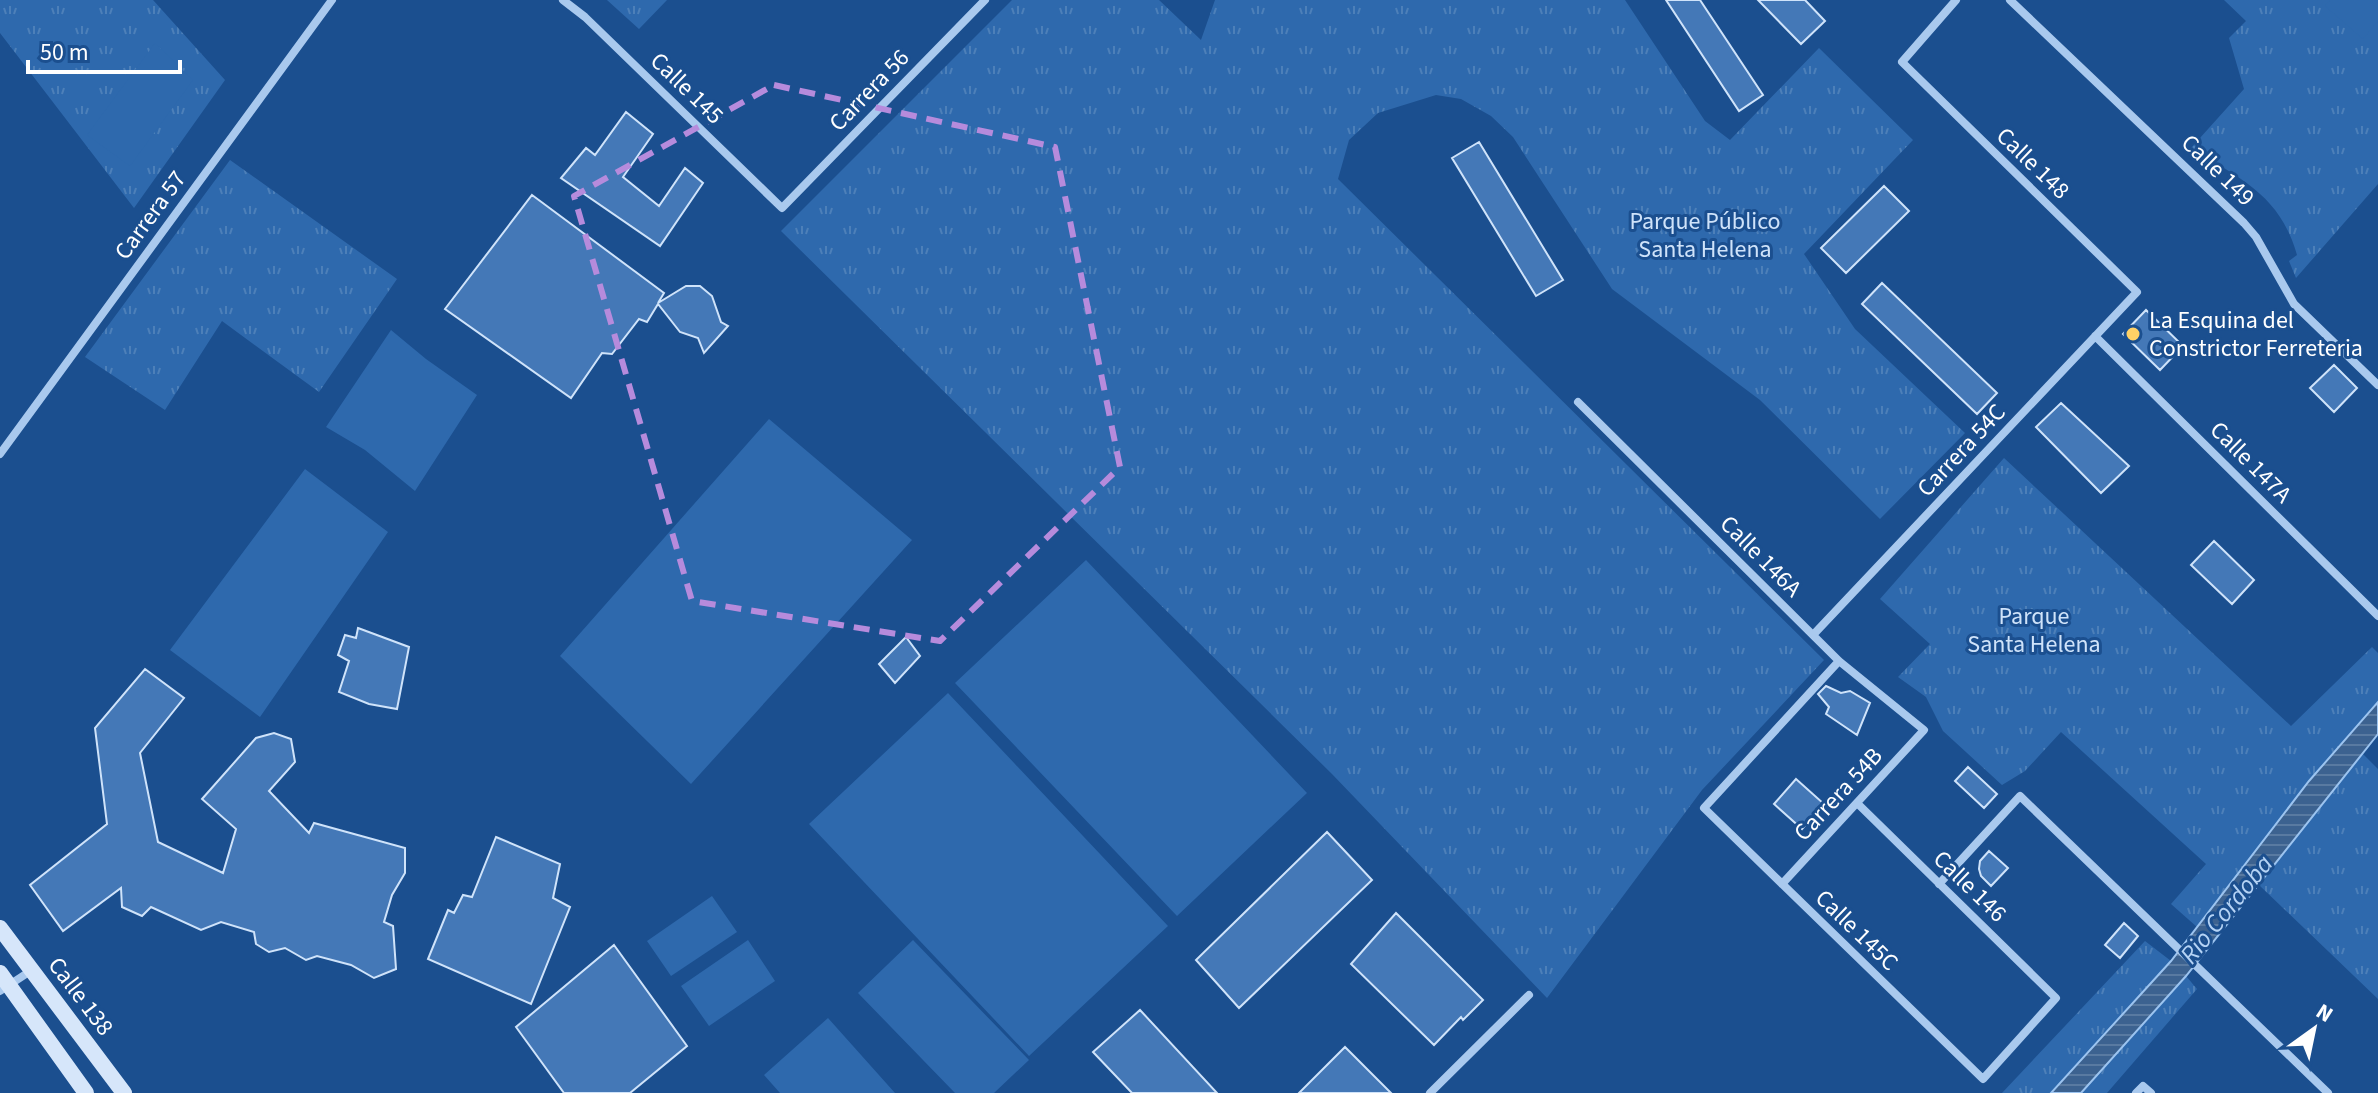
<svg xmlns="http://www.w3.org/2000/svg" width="2378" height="1093" font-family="'Source Sans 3',sans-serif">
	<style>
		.grass { fill: url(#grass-tufts) }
		.pitch { fill: #2e69ad }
		.water { fill: url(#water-rules); stroke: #9cc4f0; stroke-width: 2 }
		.building { fill: #4478b7; stroke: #cfe3fa; stroke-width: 2 }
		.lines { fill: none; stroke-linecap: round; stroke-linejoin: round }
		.street { stroke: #a9c9ee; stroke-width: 8 }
		.secondary { stroke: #d6e6fa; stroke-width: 16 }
		.marked { fill: none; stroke: #b68bdc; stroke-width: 6; stroke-dasharray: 16 10; stroke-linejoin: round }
		.poi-dot { fill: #ffd166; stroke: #1b4f8f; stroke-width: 3 }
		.labels { text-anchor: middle; stroke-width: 6; stroke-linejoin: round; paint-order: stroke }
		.street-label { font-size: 24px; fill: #fff; stroke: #1b4f8f }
		.park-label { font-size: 24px; fill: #cfe3fa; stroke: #1b4f8f }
		.poi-label { font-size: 24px; fill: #fff; stroke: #1b4f8f; text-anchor: start }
		.water-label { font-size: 26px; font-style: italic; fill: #b5d3f5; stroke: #1b4f8f }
	</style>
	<defs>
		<pattern id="grass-tufts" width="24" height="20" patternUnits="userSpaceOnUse" patternTransform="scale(2)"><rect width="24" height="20" fill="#2e69ad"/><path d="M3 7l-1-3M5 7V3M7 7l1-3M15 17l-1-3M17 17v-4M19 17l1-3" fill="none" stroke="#4d80b9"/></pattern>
		<pattern id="water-rules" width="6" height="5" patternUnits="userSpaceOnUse" patternTransform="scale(2)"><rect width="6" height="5" fill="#3c6290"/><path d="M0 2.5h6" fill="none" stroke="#597aa1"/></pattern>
	</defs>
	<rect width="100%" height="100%" fill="#1b4f8f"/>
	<!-- grass -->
	<path class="grass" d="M 0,0 L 153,0 L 225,80 L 134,208 L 0,33 Z
		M 607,0 L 667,0 L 639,29 Z
		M 1012,0 L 1159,0 L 1201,40 L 1215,0 L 1625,0 L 1705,121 L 1730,140 L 1819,48 L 1913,140 L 1804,254 L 1855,329 L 1965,433 L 1880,519 L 1760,400 L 1612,289 L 1513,137 L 1491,116 L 1461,99 L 1436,95 L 1378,113 L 1349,140 L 1338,179 L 1824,660 L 1702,790 L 1547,998 L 1332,774 L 781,231 Z
		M 2224,0 L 2378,0 L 2378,184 L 2296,278 L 2289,261 L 2297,255 C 2280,195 2241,179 2191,148 L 2244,89 L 2229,38 L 2246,21 Z
		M 230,160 L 397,279 L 319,392 L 222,321 L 165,410 L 85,357 Z
		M 2004,458 L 2291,726 L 2372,647 L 2378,653 L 2378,702 L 2309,781 L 2197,927 L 2171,904 L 2206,864 L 2061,732 L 2025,771 L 2002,785 L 1943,731 L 1926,697 L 1898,677 L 1930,644 L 1880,599 Z
		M 2362,753 L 2378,769 L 2378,999 L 2259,885 Z
		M 2145,941 L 2171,961 L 2051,1093 L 2002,1093 Z
		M 2186,976 L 2197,989 L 2107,1093 L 2081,1093 Z"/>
	<!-- pitch -->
	<path class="pitch" d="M 2330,0 L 2378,0 L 2378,21 L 2363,39 L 2325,6 Z
		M 155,43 L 193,80 L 130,166 L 87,135 Z
		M 391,330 L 426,359 L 477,395 L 415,491 L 365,450 L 326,427 Z
		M 769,419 L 912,540 L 691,784 L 560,656 Z
		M 305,469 L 388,532 L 260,717 L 170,650 Z
		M 1086,560 L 1307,793 L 1177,916 L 955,683 Z
		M 948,693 L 1168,926 L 1029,1056 L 809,824 Z
		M 712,896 L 737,932 L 671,976 L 647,941 Z
		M 748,940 L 775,981 L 709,1026 L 681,986 Z
		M 913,940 L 1029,1060 L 994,1093 L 955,1093 L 858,993 Z
		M 828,1018 L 895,1093 L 780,1093 L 764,1075 Z"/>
	<!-- water -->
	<path class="water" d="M 2378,702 L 2378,734 L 2186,976 L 2081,1093 L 2051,1093 L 2171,961 L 2309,781 Z"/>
	<!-- building -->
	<path class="building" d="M 1666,0 L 1700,0 L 1763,95 L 1739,111 Z
		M 1758,0 L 1805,0 L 1825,21 L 1801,44 Z
		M 626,112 L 653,134 L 623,177 L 659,206 L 685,168 L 703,183 L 660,246 L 561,178 L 586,148 L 595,155 Z
		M 1479,142 L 1563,280 L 1536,296 L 1452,158 Z
		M 1884,186 L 1909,211 L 1846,273 L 1821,248 Z
		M 532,195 L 664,293 L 658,303 L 686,286 L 700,286 L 712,296 L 721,322 L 728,326 L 704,353 L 698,338 L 680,332 L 658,304 L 647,322 L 639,319 L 612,354 L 602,353 L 571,398 L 445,309 Z
		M 1882,283 L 1997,393 L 1977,414 L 1862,304 Z
		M 2146,310 L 2183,346 L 2160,370 L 2123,334 Z
		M 2334,365 L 2357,388 L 2334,412 L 2310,388 Z
		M 2061,403 L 2129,466 L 2101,493 L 2036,427 Z
		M 2214,541 L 2254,580 L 2232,604 L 2191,565 Z
		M 358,628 L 409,647 L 397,709 L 369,704 L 339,692 L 349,661 L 338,655 L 345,635 L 356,638 Z
		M 906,637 L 920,656 L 895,683 L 879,664 Z
		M 145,669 L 184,698 L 140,753 L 158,842 L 223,873 L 236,829 L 202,799 L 256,738 L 274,733 L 291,739 L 295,762 L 269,791 L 309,833 L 314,823 L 405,848 L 405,873 L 392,895 L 384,922 L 393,926 L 396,969 L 374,978 L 351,965 L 317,956 L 306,960 L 285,948 L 269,952 L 256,944 L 254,932 L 221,922 L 201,930 L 151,907 L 142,916 L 122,907 L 121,888 L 63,931 L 30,885 L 107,824 L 95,728 Z
		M 1826,686 L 1841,693 L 1850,691 L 1870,703 L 1857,735 L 1826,714 L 1829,707 L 1818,694 Z
		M 1968,767 L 1997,794 L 1984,808 L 1955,781 Z
		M 1796,779 L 1824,804 L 1802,829 L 1774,804 Z
		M 1327,832 L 1372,880 L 1239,1008 L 1196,960 Z
		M 496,837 L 560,864 L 553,898 L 570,907 L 531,1004 L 428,959 L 448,910 L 454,913 L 463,895 L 472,897 Z
		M 1989,851 L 2008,868 L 1991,886 L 1981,876 L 1979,869 L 1980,861 Z
		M 1396,913 L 1483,1000 L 1463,1020 L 1461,1017 L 1434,1045 L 1351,964 Z
		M 2124,923 L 2138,936 L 2120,958 L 2105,945 Z
		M 614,945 L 687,1046 L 630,1093 L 564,1093 L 516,1027 Z
		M 1140,1010 L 1217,1093 L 1132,1093 L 1093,1052 Z
		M 1345,1047 L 1391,1093 L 1299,1093 Z"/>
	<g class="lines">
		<!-- street -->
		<path class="street" d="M 563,0 L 585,17 L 782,208 L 985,0
			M 2010,0 L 2244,223 L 2256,237 L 2294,304 L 2378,385
			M 2095,336 L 2378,616
			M 1578,402 L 1839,661 L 1924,730 L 1782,884
			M 0,454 L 332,0
			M 1813,635 L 2137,292 L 1902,62 L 1956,0
			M 1839,661 L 1704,808 L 1983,1079 L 2056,998 L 1857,803
			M 1939,884 L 2020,796 L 2328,1093
			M 0,991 L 32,970
			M 1430,1093 L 1529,995
			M 2136,1093 L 2143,1086 L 2151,1093"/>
		<!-- secondary -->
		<path class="secondary" d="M 0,928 L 124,1093
			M 0,973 L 86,1093"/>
	</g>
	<!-- marked area -->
	<path class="marked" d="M 774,85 L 1055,147 L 1120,467 L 940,641 L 692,601 L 574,196 Z"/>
	<!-- markers -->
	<circle class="poi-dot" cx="2133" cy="334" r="8"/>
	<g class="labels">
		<!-- street labels -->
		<g class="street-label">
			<text transform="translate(687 88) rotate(44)" y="8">Calle 145</text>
			<text transform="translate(869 90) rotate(-46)" y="8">Carrera 56</text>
			<text transform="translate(2033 163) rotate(44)" y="8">Calle 148</text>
			<text transform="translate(2218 170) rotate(44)" y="8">Calle 149</text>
			<text transform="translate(150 215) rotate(-54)" y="8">Carrera 57</text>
			<text transform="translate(1961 450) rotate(-47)" y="8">Carrera 54C</text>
			<text transform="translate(2251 462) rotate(45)" y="8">Calle 147A</text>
			<text transform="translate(1761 556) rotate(45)" y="8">Calle 146A</text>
			<text transform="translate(1838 794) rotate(-47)" y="8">Carrera 54B</text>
			<text transform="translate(1970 886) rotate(44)" y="8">Calle 146</text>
			<text transform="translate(1857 930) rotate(44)" y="8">Calle 145C</text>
			<text transform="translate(81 996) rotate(53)" y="8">Calle 138</text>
		</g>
		<!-- park labels -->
		<g class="park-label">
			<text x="1705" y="229">Parque Público<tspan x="1705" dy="28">Santa Helena</tspan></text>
			<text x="2034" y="624">Parque<tspan x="2034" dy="28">Santa Helena</tspan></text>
		</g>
		<!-- poi labels -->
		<g class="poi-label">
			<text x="2149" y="328">La Esquina del<tspan x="2149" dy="28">Constrictor Ferreteria</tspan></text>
		</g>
		<!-- water labels -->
		<g class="water-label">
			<text transform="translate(2226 909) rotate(-51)" y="9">Rio Cordoba</text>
		</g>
	</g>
	<!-- north arrow -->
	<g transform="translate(2314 1029) rotate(33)" stroke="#1b4f8f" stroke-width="6" paint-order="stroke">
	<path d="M0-6L14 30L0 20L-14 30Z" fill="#ffffff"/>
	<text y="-12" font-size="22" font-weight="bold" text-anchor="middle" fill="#ffffff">N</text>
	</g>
	<!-- scale -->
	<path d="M28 60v12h152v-12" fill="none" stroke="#ffffff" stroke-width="4"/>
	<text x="40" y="60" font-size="24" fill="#ffffff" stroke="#1b4f8f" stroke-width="6" paint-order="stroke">50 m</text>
</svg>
